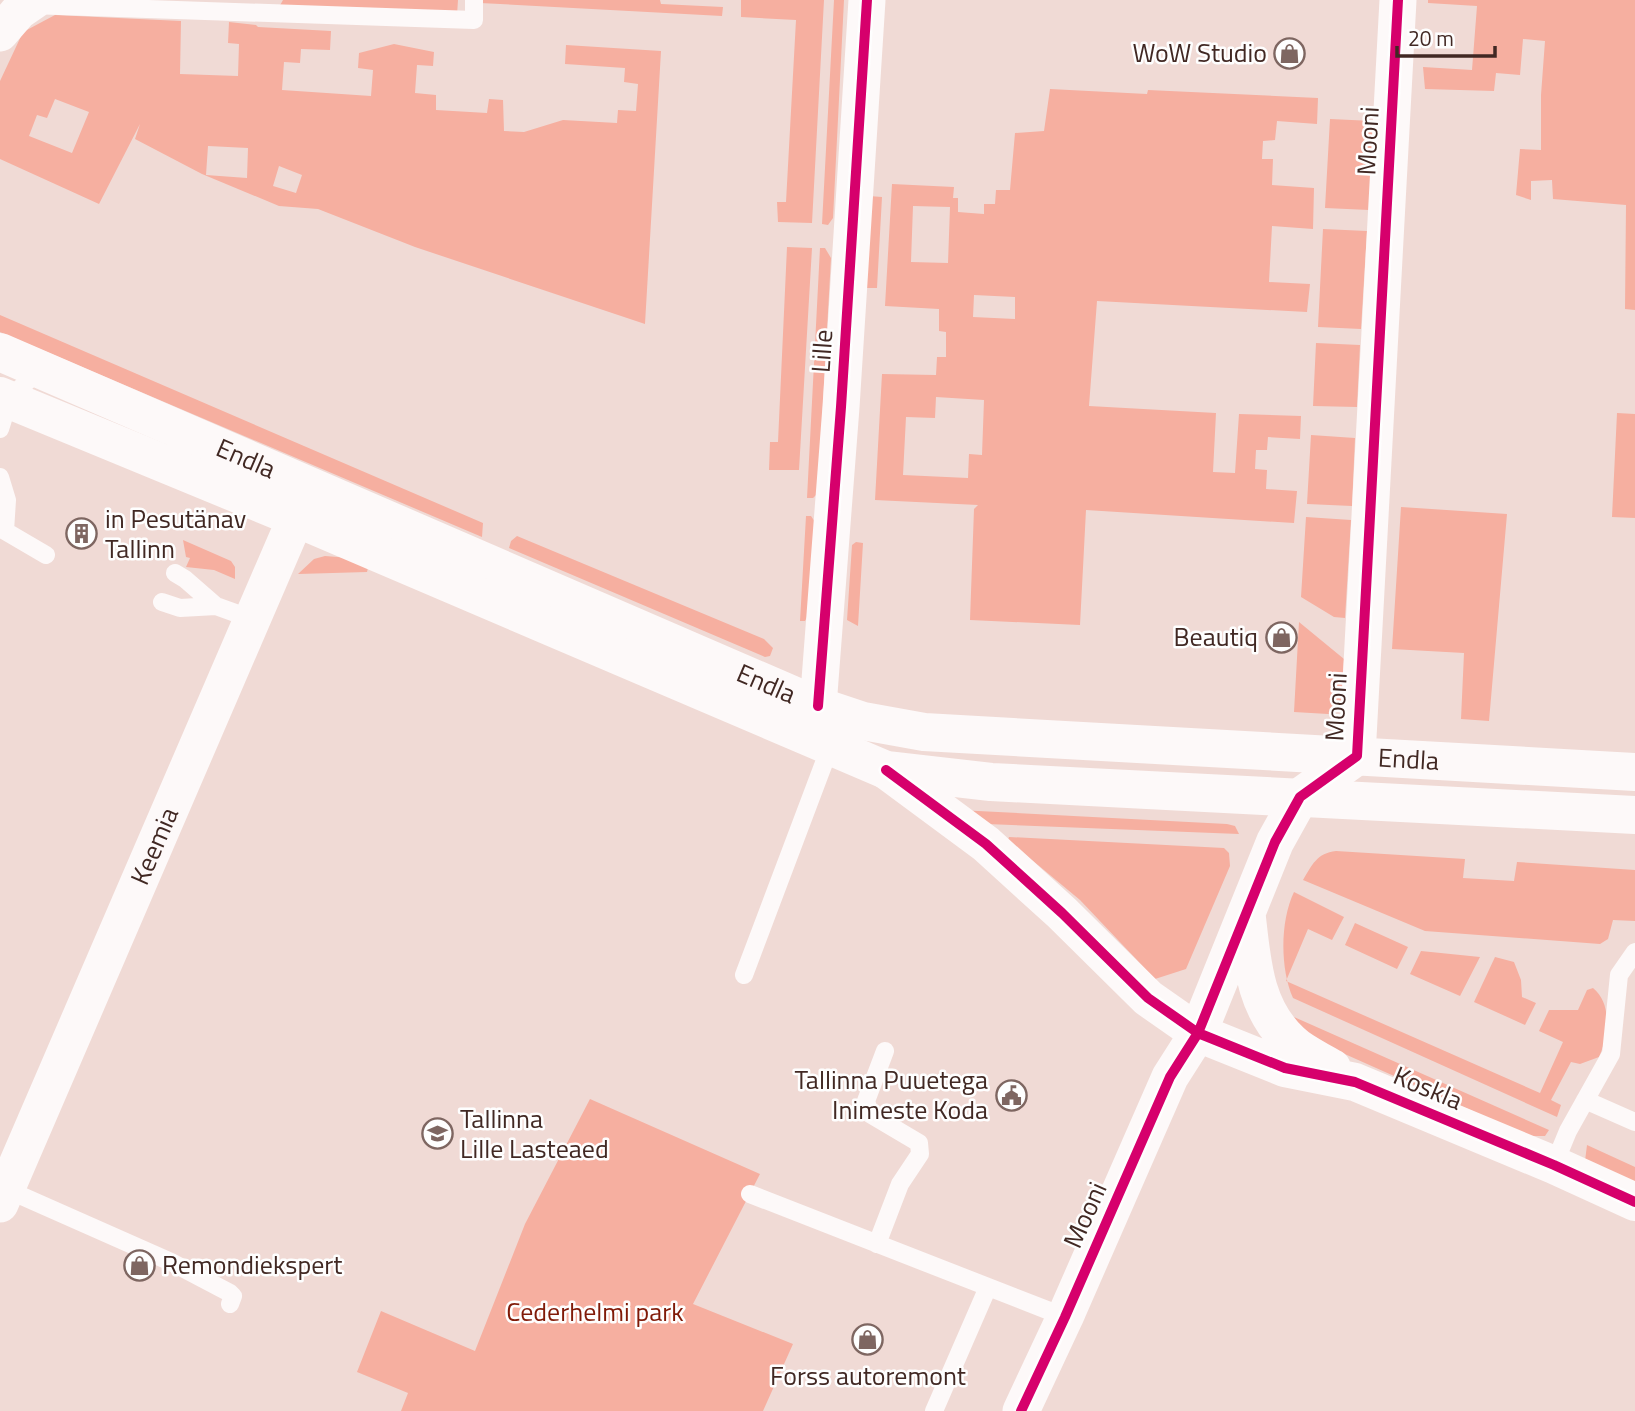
<svg xmlns="http://www.w3.org/2000/svg" width="1635" height="1411" font-family="'Titillium Web',sans-serif">
	<style>
		.green { fill: #f6afa0; fill-rule: evenodd }
		.lines { fill: none; stroke-linecap: round; stroke-linejoin: round }
		.service { stroke: #fdf9f9; stroke-width: 18 }
		.minor { stroke: #fdf9f9; stroke-width: 37 }
		.tertiary { stroke: #fdf9f9; stroke-width: 38 }
		.primary { stroke: #fdf9f9; stroke-width: 38 }
		.cycleway-casing { stroke: #fefefe; stroke-width: 15 }
		.cycleway { stroke: #d6006c; stroke-width: 10 }
		.labels { text-anchor: middle; stroke-width: 5; stroke-linejoin: round; paint-order: stroke }
		.poi-label { font-size: 26px; fill: #412823; stroke: #fefefe; text-anchor: end }
		.street-label { font-size: 26px; fill: #412823; stroke: #fefefe }
		.park-label { font-size: 26px; fill: #801a08; stroke: #fefefe }
	</style>
	<rect width="100%" height="100%" fill="#f0dad5"/>
	<!-- green -->
	<path class="green" d="M 283,0 L 458,0 L 457,15 L 278,9 Z
		M 480,0 L 660,0 L 661,4 L 723,7 L 722,16 L 480,3 Z
		M 741,0 L 824,0 L 812,223 L 778,222 L 777,202 L 786,202 L 796,20 L 741,17 Z
		M 834,0 L 844,0 L 833,218 L 828,225 L 822,224 Z
		M 1428,0 L 1635,0 L 1635,310 L 1625,309 L 1626,205 L 1553,199 L 1552,180 L 1531,181 L 1531,200 L 1516,195 L 1520,149 L 1541,150 L 1541,95 L 1545,41 L 1523,39 L 1520,75 L 1496,73 L 1494,91 L 1425,89 L 1423,67 L 1472,70 L 1477,6 L 1428,3 Z
		M 55,15 L 181,21 L 180,74 L 238,76 L 239,44 L 228,43 L 229,22 L 256,25 L 258,27 L 331,31 L 330,50 L 301,49 L 300,63 L 284,62 L 282,90 L 371,96 L 373,70 L 358,68 L 359,53 L 394,44 L 434,52 L 433,66 L 417,65 L 415,93 L 436,95 L 436,110 L 487,113 L 489,99 L 503,100 L 504,131 L 524,132 L 563,120 L 617,123 L 618,110 L 636,111 L 638,84 L 624,82 L 625,68 L 565,64 L 566,45 L 661,51 L 645,324 L 415,247 L 318,209 L 279,206 L 202,174 L 135,139 L 140,124 L 99,204 L 0,159 L 0,81 L 23,32 ZM 55,99 L 89,112 L 72,153 L 29,136 L 37,115 L 47,118 ZM 208,146 L 248,148 L 247,178 L 206,175 ZM 279,166 L 302,175 L 296,193 L 273,186 Z
		M 1050,89 L 1147,94 L 1148,90 L 1318,98 L 1317,124 L 1277,121 L 1275,140 L 1263,141 L 1262,159 L 1273,159 L 1272,185 L 1314,188 L 1313,229 L 1272,226 L 1269,282 L 1310,284 L 1307,312 L 1097,301 L 1089,406 L 1216,413 L 1213,472 L 1235,473 L 1239,414 L 1301,416 L 1300,439 L 1268,437 L 1267,450 L 1256,450 L 1255,469 L 1267,470 L 1266,489 L 1297,491 L 1294,523 L 1086,510 L 1080,625 L 970,620 L 974,509 L 978,505 L 875,500 L 882,374 L 936,375 L 937,357 L 946,357 L 946,332 L 939,331 L 939,309 L 885,306 L 892,184 L 954,187 L 953,198 L 958,198 L 958,212 L 984,214 L 984,204 L 995,204 L 996,190 L 1010,190 L 1015,133 L 1044,131 ZM 913,206 L 950,207 L 948,263 L 911,262 ZM 974,295 L 1015,297 L 1015,319 L 973,317 ZM 936,397 L 984,400 L 982,455 L 969,454 L 968,478 L 903,475 L 906,417 L 935,418 Z
		M 1330,119 L 1373,121 L 1369,210 L 1325,208 Z
		M 869,196 L 882,197 L 877,288 L 865,288 Z
		M 1323,229 L 1367,231 L 1361,329 L 1318,327 Z
		M 787,247 L 812,248 L 799,470 L 769,470 L 770,442 L 778,442 Z
		M 820,248 L 825,248 L 831,258 L 818,493 L 813,498 L 807,498 Z
		M 0,315 L 483,523 L 482,537 L 0,332 Z
		M 1316,343 L 1360,345 L 1357,407 L 1313,406 Z
		M 1617,413 L 1635,414 L 1635,518 L 1612,517 Z
		M 1311,435 L 1355,438 L 1352,506 L 1307,504 Z
		M 1401,507 L 1507,514 L 1489,721 L 1461,719 L 1464,653 L 1392,649 Z
		M 806,516 L 811,516 L 815,522 L 810,611 L 805,621 L 800,621 Z
		M 1306,517 L 1351,520 L 1345,618 L 1334,617 L 1301,597 Z
		M 517,536 L 764,639 L 773,648 L 770,656 L 765,657 L 509,548 L 511,541 Z
		M 183,540 L 231,561 L 235,567 L 235,579 L 214,570 L 186,567 L 190,558 L 186,557 Z
		M 856,542 L 863,543 L 858,626 L 847,620 L 852,545 Z
		M 325,556 L 350,558 L 368,568 L 367,572 L 298,574 L 314,559 Z
		M 1299,622 L 1344,659 L 1341,703 L 1338,711 L 1328,714 L 1294,712 Z
		M 958,810 L 1227,824 L 1235,826 L 1239,834 L 987,824 Z
		M 1009,837 L 1224,848 L 1229,853 L 1230,866 L 1186,969 L 1155,979 L 1080,900 L 1008,840 Z
		M 1336,851 L 1465,859 L 1463,878 L 1514,881 L 1517,862 L 1635,870 L 1635,921 L 1613,920 L 1608,939 L 1600,944 L 1425,931 L 1303,880 C 1312,865 1317,853 1336,851 Z
		M 1294,892 L 1344,917 L 1332,940 L 1308,929 L 1286,981 L 1540,1093 L 1563,1042 L 1539,1031 L 1549,1010 L 1578,1010 L 1587,990 L 1593,988 C 1613,1004 1608,1037 1599,1057 L 1580,1064 L 1571,1062 L 1551,1100 L 1561,1105 L 1557,1117 L 1293,998 C 1280,969 1280,921 1294,892 Z
		M 1355,923 L 1408,947 L 1397,969 L 1345,945 Z
		M 1421,951 L 1480,957 L 1460,996 L 1410,974 Z
		M 1495,957 L 1514,962 L 1521,980 L 1522,997 L 1536,1003 L 1525,1025 L 1474,1002 Z
		M 1294,1017 L 1549,1130 L 1545,1136 L 1529,1136 L 1320,1043 L 1302,1031 Z
		M 590,1099 L 760,1174 L 693,1304 L 793,1344 L 763,1411 L 401,1411 L 408,1393 L 357,1372 L 381,1311 L 475,1351 L 525,1224 Z
		M 1587,1145 L 1635,1167 L 1635,1183 L 1585,1161 Z"/>
	<g class="lines">
		<!-- service -->
		<path class="service" d="M 30,5 L 474,20 L 474,0
			M 0,429 L 9,400 L 39,369
			M 0,477 L 7,500 L 5,531 L 46,555
			M 175,573 L 185,579 L 216,606
			M 162,602 L 180,608 L 216,606 L 252,619
			M 744,975 L 830,747
			M 1585,1100 L 1635,1122
			M 1554,1165 L 1568,1131 L 1611,1054 L 1619,975 L 1635,952
			M 6,1189 L 171,1262 L 230,1293 L 233,1296 L 230,1304
			M 750,1194 L 1065,1317
			M 877,1244 L 900,1184 L 920,1154 L 919,1143 L 870,1114 L 866,1101 L 885,1051
			M 934,1411 L 988,1287"/>
		<!-- minor -->
		<g class="minor">
			<path d="M 0,33 L 19,11 L 35,0"/>
			<path d="M 818,706 L 841,407 L 867,0"/>
			<path d="M 1357,756 L 1398,0"/>
			<path id="s1" d="M 0,1204 L 307,492"/>
			<path d="M 1021,1411 L 1065,1317 L 1170,1077 L 1198,1033"/>
		</g>
		<!-- tertiary -->
		<path class="tertiary" d="M 886,770 L 986,844 L 1062,913 L 1148,998 L 1198,1033 L 1285,1068 L 1355,1082 L 1554,1165 L 1635,1202
			M 1247,918 C 1252,963 1255,1009 1291,1042 C 1302,1053 1319,1060 1332,1068
			M 1198,1033 L 1275,842 L 1300,797 L 1357,756"/>
		<!-- primary -->
		<g class="primary">
			<path id="s2" d="M 0,352 L 818,706 L 863,721 L 924,732 L 1635,772"/>
			<path d="M 0,396 L 296,518 L 886,770 L 991,782 L 1635,815"/>
		</g>
		<defs>
			<path id="cycleway" d="M 818,706 L 841,407 L 867,0
				M 886,770 L 986,844 L 1062,913 L 1148,998 L 1198,1033 L 1285,1068 L 1355,1082 L 1554,1165 L 1635,1202
				M 1021,1411 L 1065,1317 L 1170,1077 L 1198,1033 L 1275,842 L 1300,797 L 1357,756 L 1398,0"/>
		</defs>
		<!-- cycleway casing -->
		<use href="#cycleway" class="cycleway-casing"/>
		<!-- cycleway -->
		<use href="#cycleway" class="cycleway"/>
	</g>
	<!-- icons -->
	<defs>
		<symbol id="shop-ring" viewBox="-11 -11 22 22"><circle r="9.5" fill="#fefefe" stroke="#7e6661" stroke-width="1.5"/><path d="M-5-2.5h2.3a2.7 3.5 0 0 1 5.4 0H5L5.5 6h-11ZM-1.5-2.5h3a1.5 2.3 0 0 0-3 0Z" fill="#7e6661"/></symbol>
		<symbol id="building-ring" viewBox="-11 -11 22 22"><circle r="9.5" fill="#fefefe" stroke="#7e6661" stroke-width="1.5"/><path d="M-4-6H4V6H1V3H-1V6H-4ZM-2.5-4.3h1.7v1.8h-1.7ZM.8-4.3h1.7v1.8H.8ZM-2.5-1h1.7V.8h-1.7ZM.8-1h1.7V.8H.8Z" fill="#7e6661"/></symbol>
		<symbol id="civic-ring" viewBox="-11 -11 22 22"><circle r="9.5" fill="#fefefe" stroke="#7e6661" stroke-width="1.5"/><path d="M-.6-6.5H3V-4.5H.6V-3L4-1V1h2V6H-6V1h2V-1L-.6-3ZM-1.2 2.5V6h2.4V2.5Z" fill="#7e6661"/></symbol>
		<symbol id="school-ring" viewBox="-11 -11 22 22"><circle r="9.5" fill="#fefefe" stroke="#7e6661" stroke-width="1.5"/><path d="M0-5L7-2L0 1L-7-2ZM-4 1L0 2.5L4 1V4Q0 6-4 4Z" fill="#7e6661"/></symbol>
	</defs>
	<g fill-rule="evenodd">
		<use href="#shop-ring" x="1272" y="36" width="35" height="35"/>
		<use href="#building-ring" x="64" y="516" width="35" height="35"/>
		<use href="#shop-ring" x="1264" y="620" width="35" height="35"/>
		<use href="#civic-ring" x="994" y="1078" width="35" height="35"/>
		<use href="#school-ring" x="420" y="1116" width="35" height="35"/>
		<use href="#shop-ring" x="122" y="1248" width="35" height="35"/>
		<use href="#shop-ring" x="850" y="1322" width="35" height="35"/>
	</g>
	<g class="labels">
		<!-- poi labels -->
		<g class="poi-label">
			<text x="1267" y="62">WoW Studio</text>
			<text x="105" y="528" text-anchor="start">in Pesutänav<tspan x="105" dy="30">Tallinn</tspan></text>
			<text x="1258" y="646">Beautiq</text>
			<text x="988" y="1089">Tallinna Puuetega<tspan x="988" dy="30">Inimeste Koda</tspan></text>
			<text x="460" y="1128" text-anchor="start">Tallinna<tspan x="460" dy="30">Lille Lasteaed</tspan></text>
			<text x="162" y="1274" text-anchor="start">Remondiekspert</text>
			<text x="868" y="1385" text-anchor="middle">Forss autoremont</text>
		</g>
		<!-- street labels -->
		<g class="street-label">
			<text transform="translate(1368 141) rotate(-87)" y="9">Mooni</text>
			<text transform="translate(822 351) rotate(-86)" y="9">Lille</text>
			<text dy="9" stroke="none"><textPath href="#s2" startOffset="268">Endla</textPath></text>
			<text dy="9" stroke="none"><textPath href="#s2" startOffset="835">Endla</textPath></text>
			<text transform="translate(1336 707) rotate(-87)" y="9">Mooni</text>
			<text dy="9" stroke="none"><textPath href="#s2" startOffset="1486">Endla</textPath></text>
			<text dy="9" stroke="none"><textPath href="#s1" startOffset="390">Keemia</textPath></text>
			<text transform="translate(1428 1088) rotate(23)" y="9">Koskla</text>
			<text transform="translate(1085 1215) rotate(-66)" y="9">Mooni</text>
		</g>
		<!-- park labels -->
		<g class="park-label">
			<text x="595" y="1321">Cederhelmi park</text>
		</g>
	</g>
	<!-- scale -->
	<path d="M1397 46v10h98v-10" fill="none" stroke="#412823" stroke-width="3.5"/>
	<text x="1408" y="46" font-size="21" fill="#412823" stroke="#fefefe" stroke-width="5" paint-order="stroke">20 m</text>
</svg>
